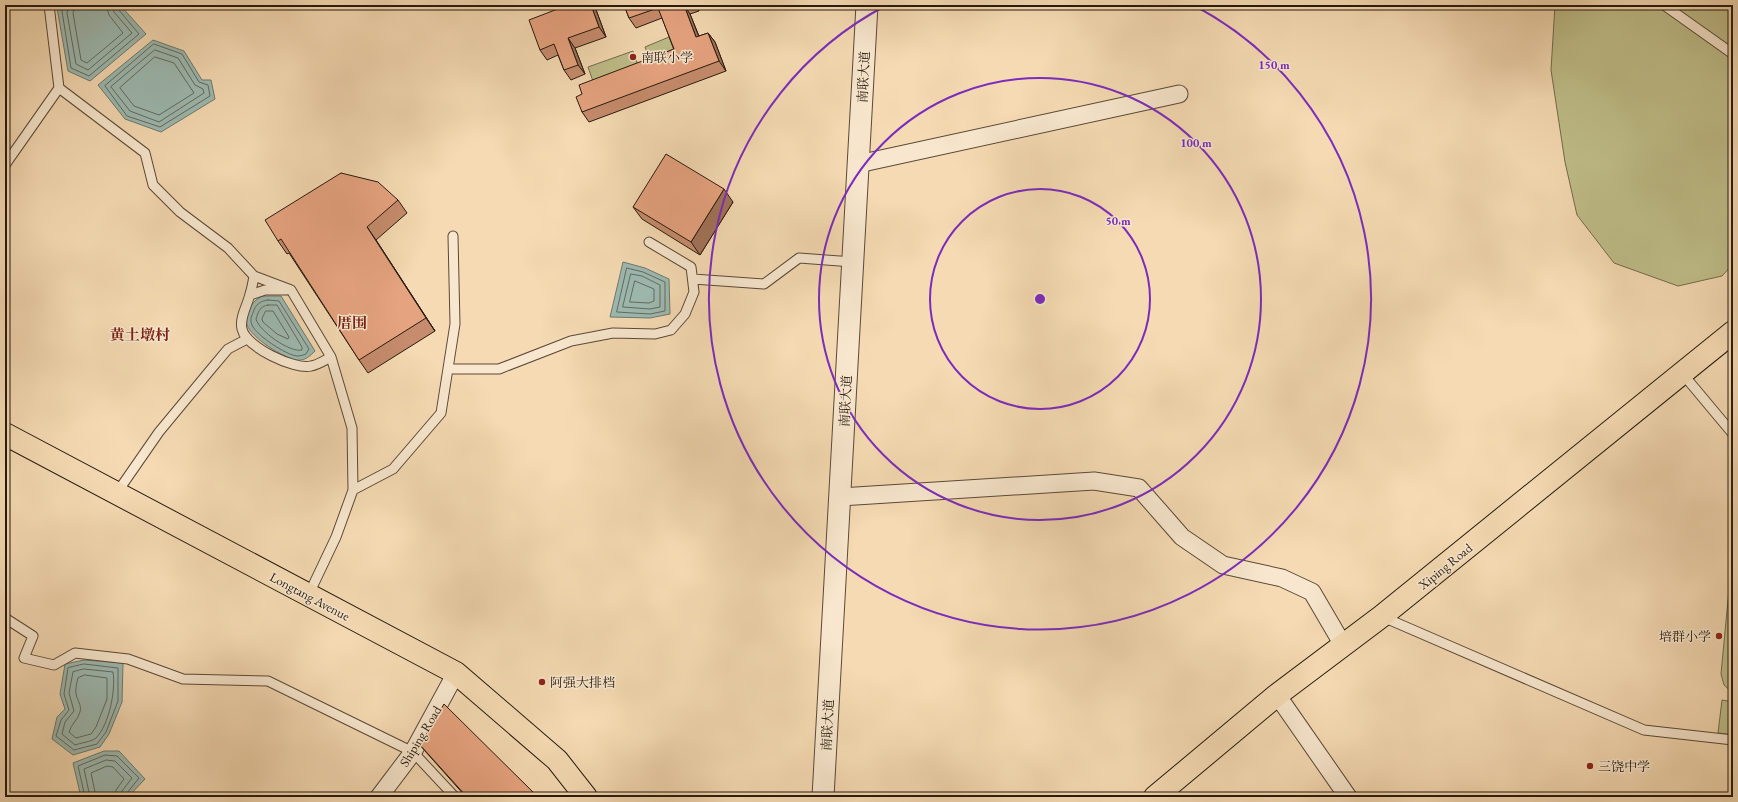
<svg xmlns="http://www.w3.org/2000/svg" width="1738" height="802" font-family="'EB Garamond','Noto Serif SC',serif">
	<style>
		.green { fill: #bfbe8a; stroke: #726c4c }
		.water { fill: #9dbab2; stroke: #6d7a70 }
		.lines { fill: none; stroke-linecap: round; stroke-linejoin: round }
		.shore { stroke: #626a60; stroke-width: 1 }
		.service-casing { stroke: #5a4937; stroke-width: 11 }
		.minor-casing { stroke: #5a4937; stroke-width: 19 }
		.tertiary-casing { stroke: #5a4937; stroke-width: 23 }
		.trunk-casing { stroke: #26190e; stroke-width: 24 }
		.service { stroke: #f8e7ce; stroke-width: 9 }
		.minor { stroke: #f8e7ce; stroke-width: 17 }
		.tertiary { stroke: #f8e7ce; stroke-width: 21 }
		.trunk { stroke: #f5dab3; stroke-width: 22 }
		.wall { fill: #c68c6d; stroke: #26190e }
		.shaded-wall { fill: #a17259; stroke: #26190e }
		.building { fill: #e6a37f; stroke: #26190e }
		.ring { fill: none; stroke: #7b2cbf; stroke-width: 2 }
		.poi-dot { fill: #8f2418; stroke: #f8e7ce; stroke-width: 1.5 }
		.labels { text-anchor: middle; stroke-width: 3; stroke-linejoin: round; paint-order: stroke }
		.poi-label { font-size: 13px; fill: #26190e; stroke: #f8e7ce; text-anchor: start }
		.street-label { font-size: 13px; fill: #26190e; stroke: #f8e7ce }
		.quarter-label { font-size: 15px; font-weight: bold; fill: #7a1f14; stroke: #f8e7ce }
		.centre { fill: #7b2cbf; stroke: #f8e7ce; stroke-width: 2 }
		.ring-label { font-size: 12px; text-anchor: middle; font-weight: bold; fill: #7b2cbf; stroke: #f8e7ce; stroke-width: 3; stroke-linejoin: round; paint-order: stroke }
	</style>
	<rect width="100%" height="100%" fill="#f5dab3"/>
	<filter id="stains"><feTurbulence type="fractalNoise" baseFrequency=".005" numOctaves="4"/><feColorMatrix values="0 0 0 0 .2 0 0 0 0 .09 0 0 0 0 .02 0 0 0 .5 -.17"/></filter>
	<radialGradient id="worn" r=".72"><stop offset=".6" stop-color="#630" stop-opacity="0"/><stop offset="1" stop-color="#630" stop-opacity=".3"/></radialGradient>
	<!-- green -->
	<path class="green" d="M 1555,5 L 1733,5 L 1733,264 L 1722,276 L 1678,286 L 1614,263 L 1577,215 L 1565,162 L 1551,70 Z
		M 669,37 L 676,56 L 652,65 L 645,47 Z
		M 633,51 L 640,71 L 595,87 L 588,67 Z
		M 1733,573 L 1733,693 L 1724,685 L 1721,674 L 1730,579 Z
		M 1722,700 L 1733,702 L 1733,735 L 1718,733 Z"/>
	<!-- water -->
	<path class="water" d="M 62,5 L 120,5 L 146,34 L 90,81 L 68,71 L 57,8 Z
		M 153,40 L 184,51 L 202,80 L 211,80 L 215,99 L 161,132 L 125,119 L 98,85 Z
		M 623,262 L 645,268 L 669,279 L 670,314 L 650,318 L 610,317 Z
		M 268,296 L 281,296 L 315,351 C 310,356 305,361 297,360 C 283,358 252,338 247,325 C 245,316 251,302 259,298 C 261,296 265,296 268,296 Z
		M 84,660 L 123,663 L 122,702 L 109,734 L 100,747 L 73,755 L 52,739 L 57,717 L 65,709 L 60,694 L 65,664 Z
		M 104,751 L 119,751 L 145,779 L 128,797 L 81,797 L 73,763 Z"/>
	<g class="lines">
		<!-- shore -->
		<path class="shore" d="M 64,5 L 62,11 L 71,68 L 89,76 L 139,34 L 118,9 L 117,5
			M 69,5 L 67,13 L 76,64 L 88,70 L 132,33 L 114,12 L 112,5
			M 75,5 L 73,13 L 81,60 L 87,63 L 123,33 L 109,15 L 106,5
			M 154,44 L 182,54 L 199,82 L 208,85 L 210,96 L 160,127 L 127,116 L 105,86 Z
			M 155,50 L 178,58 L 195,85 L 203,89 L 204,93 L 159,122 L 130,111 L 111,87 Z
			M 155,57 L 174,63 L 194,93 L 159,115 L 134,106 L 120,88 Z
			M 627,268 L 643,272 L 665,282 L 665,311 L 650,314 L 617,312 Z
			M 631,274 L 642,276 L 660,285 L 660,307 L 650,309 L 623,307 Z
			M 635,281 L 654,289 L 654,301 L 649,303 L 630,302 Z
			M 268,300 L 279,301 L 309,349 L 306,354 C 304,355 300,356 297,356 C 286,355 256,335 252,325 C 250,320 251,317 253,313 C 255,305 260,301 268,300 Z
			M 268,305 L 277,305 L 302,347 L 302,350 C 290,353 259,331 256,319 C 258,312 260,306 268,305 Z
			M 266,311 L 273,311 L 289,337 L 288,339 L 277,334 L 263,322 L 262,319 Z
			M 84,664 L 118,668 L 118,701 L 106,732 L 97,744 L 74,750 L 56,736 L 61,720 L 69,710 L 64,694 L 68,668 Z
			M 84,669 L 113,672 C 116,690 109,725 96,738 C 91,742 80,743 75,745 L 62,734 L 65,722 L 74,711 L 69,693 L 73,672 Z
			M 85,675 L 107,678 L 107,699 L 96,727 L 91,734 L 76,738 L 69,732 C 71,724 78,720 80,712 C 82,705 77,700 76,694 C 75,689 77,682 78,678 Z
			M 85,797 L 78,766 L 105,755 L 117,756 L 139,778 L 127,793 L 126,797
			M 90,797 L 84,769 L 106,760 L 115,761 L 132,778 L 122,791 L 121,797
			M 96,797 L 91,773 L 107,766 L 113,767 L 124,779 L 116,790 L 115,797"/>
		<defs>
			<path id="service" d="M 1664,5 L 1733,54
				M 59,88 L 145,153 L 153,185 L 180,212 L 228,248 L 254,276 L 291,290 L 331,357 L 352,428 L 353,490 L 336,537 L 308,596
				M 5,165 L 59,88 L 49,5
				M 254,276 C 253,282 252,288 250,294 C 248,304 239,318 242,329 C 246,347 294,370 311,366 C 318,365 325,360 331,357
				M 693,279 L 764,284 L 799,258 L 853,262
				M 250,295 L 265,290 L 286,290
				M 448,369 L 499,369 L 571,341 L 613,333 L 655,334 L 671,330 L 685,314 L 694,292 L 691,267 L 649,242
				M 1682,373 L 1733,434
				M 353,490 L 393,469 L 441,413 L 455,324 L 453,236
				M 116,494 L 159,432 L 212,368 L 228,349 L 247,339
				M 1383,617 L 1644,730 L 1733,740
				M 5,618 L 33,636 L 24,658 L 54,665 L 75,653 L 128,659 L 183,679 L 268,681 L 413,752 L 455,797"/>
			<path id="minor" d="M 858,164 L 1179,94
				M 840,497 L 1094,481 L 1139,488 L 1182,537 L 1223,565 L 1282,578 L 1312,592 L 1343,645
				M 1277,695 L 1348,797
				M 379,797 L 413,752 L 456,673"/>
			<path id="tertiary" d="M 823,797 L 867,5"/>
			<path id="trunk" d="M 5,434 L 456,673 L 557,760 L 586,797
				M 1155,797 L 1277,695 L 1382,616 L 1733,332"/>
		</defs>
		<!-- service casing -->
		<use href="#service" class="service-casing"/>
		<!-- minor casing -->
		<use href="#minor" class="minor-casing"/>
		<!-- tertiary casing -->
		<use href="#tertiary" class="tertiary-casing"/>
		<!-- trunk casing -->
		<use href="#trunk" class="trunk-casing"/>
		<!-- service -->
		<use href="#service" class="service"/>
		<!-- minor -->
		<use href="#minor" class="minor"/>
		<!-- tertiary -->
		<use href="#tertiary" class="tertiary"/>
		<!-- trunk -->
		<use href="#trunk" class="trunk"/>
	</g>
	<!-- wall -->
	<path class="wall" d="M 624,5 L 697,5 L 699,11 L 690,14 L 699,36 L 708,33 L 715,42 L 726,71 L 589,122 L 582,112 L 582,94 L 674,49 L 662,18 L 636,28 L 629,18 Z
		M 595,7 L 606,37 L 575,48 L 585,74 L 571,80 L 564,70 L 558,55 L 547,60 L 540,50 Z
		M 341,173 L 398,200 L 407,213 L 376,240 L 435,331 L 368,373 L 359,360 L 289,253 L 287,254 L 278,241 Z
		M 733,202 L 700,255 L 642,219 L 633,207 Z
		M 420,745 L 538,797 L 466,797 L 425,751 Z"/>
	<!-- shaded-wall -->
	<path class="shaded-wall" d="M 591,5 L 593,5 L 595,7 L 606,37 L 599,27 Z
		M 684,5 L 690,14 L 703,47 L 696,37 Z
		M 708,33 L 715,42 L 726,71 L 719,61 Z
		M 568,38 L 575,48 L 585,74 L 578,65 Z
		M 724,189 L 733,202 L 700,255 L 691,242 Z
		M 367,227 L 376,240 L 435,331 L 426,318 Z"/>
	<!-- building -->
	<path class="building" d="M 568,5 L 591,5 L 599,27 L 568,38 L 578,65 L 564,70 L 554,44 L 540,50 L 529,20 Z
		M 624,5 L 684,5 L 696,37 L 708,33 L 719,61 L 582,112 L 576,97 L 582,94 L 579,85 L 674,49 L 658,8 L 629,18 Z
		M 666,154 L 724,189 L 691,242 L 633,207 Z
		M 341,173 L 378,182 L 398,200 L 367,227 L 426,318 L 359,360 L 281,239 L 278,241 L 265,220 Z
		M 444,704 L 538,797 L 467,797 L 420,745 Z"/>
	<!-- distance rings -->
	<g class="ring">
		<circle cx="1040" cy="299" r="110"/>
		<circle cx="1040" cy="299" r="221"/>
		<path d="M1193 5A331 331 0 1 1 887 5"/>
	</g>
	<!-- markers -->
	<g class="poi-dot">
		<circle cx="633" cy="57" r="4"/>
		<circle cx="1719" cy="636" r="4"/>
		<circle cx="542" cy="682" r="4"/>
		<circle cx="1590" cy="766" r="4"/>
	</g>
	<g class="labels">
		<!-- poi labels -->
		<g class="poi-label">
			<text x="641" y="62">南联小学</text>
			<text x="1711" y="641" text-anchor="end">培群小学</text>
			<text x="550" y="687">阿强大排档</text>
			<text x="1598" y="771">三饶中学</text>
		</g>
		<!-- street labels -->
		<g class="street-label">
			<text transform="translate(863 77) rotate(-87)" y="5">南联大道</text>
			<text transform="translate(845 401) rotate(-87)" y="5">南联大道</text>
			<text transform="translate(1445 566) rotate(-39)" y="5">Xiping Road</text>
			<text transform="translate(310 596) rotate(28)" y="5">Longtang Avenue</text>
			<text transform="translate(827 725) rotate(-87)" y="5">南联大道</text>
			<text transform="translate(420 736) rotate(-59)" y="5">Shiping Road</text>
		</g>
		<!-- quarter labels -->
		<g class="quarter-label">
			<text x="352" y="328">厝围</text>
			<text x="140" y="340">黄土墩村</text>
		</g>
	</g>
	<circle cx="1040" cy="299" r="6" class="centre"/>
	<g class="ring-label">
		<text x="1274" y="69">150 m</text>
		<text x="1196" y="147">100 m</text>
		<text x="1118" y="225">50 m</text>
	</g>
	<!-- margin -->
	<rect width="1738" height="802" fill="none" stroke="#f5dab3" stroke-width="20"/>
	<rect x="6" y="6" width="1726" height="790" fill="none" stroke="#26190e" stroke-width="2"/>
	<rect x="10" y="10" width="1718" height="782" fill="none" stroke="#26190e"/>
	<rect width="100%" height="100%" filter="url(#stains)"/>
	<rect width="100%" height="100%" fill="url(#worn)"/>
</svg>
